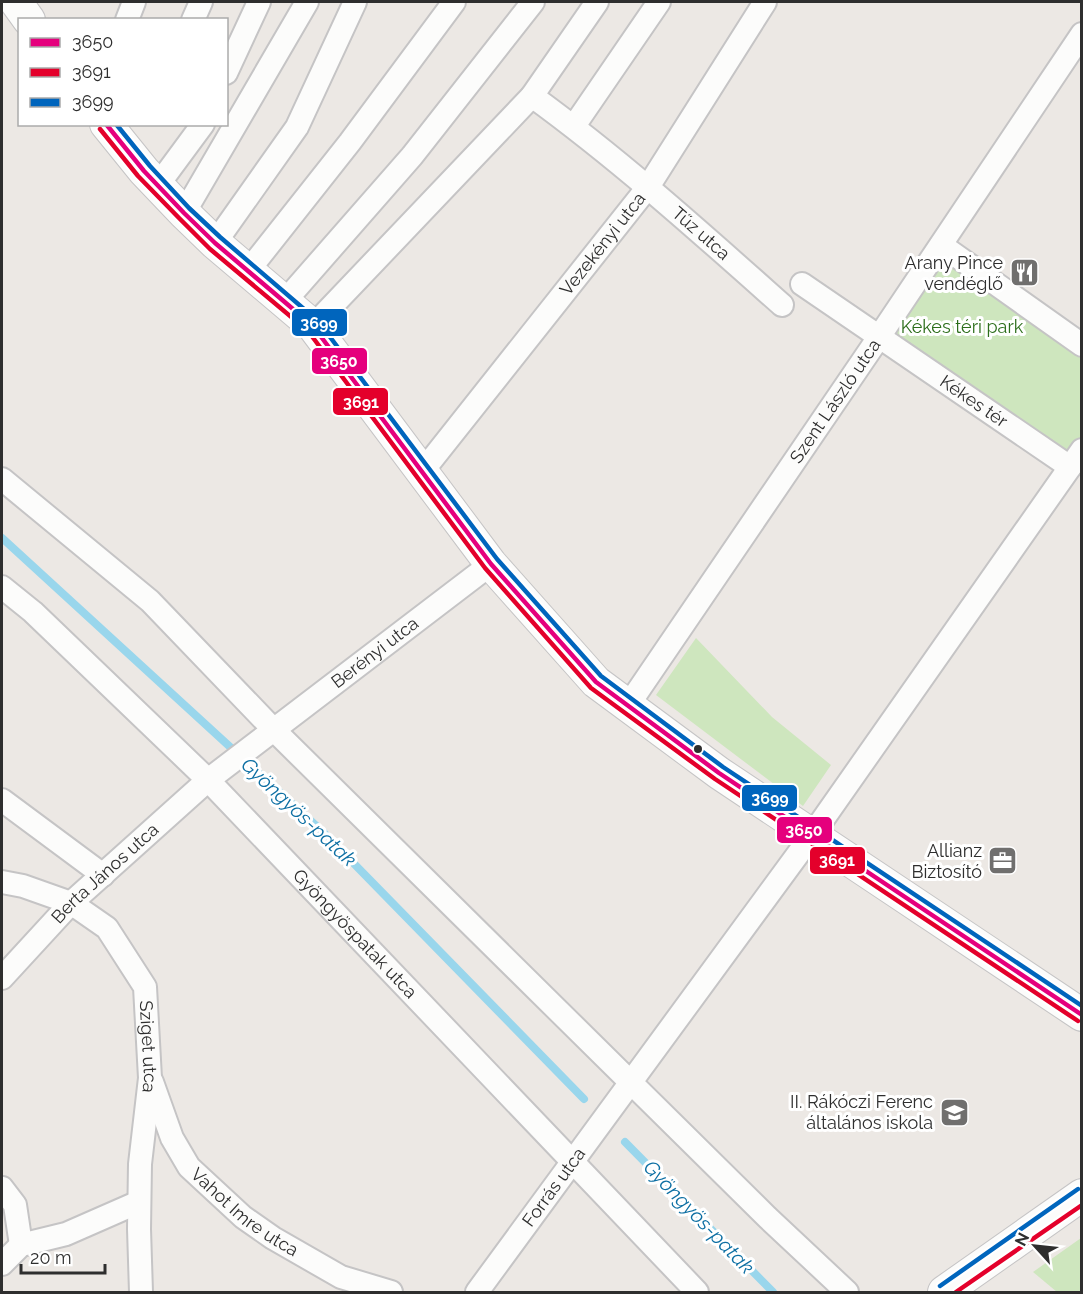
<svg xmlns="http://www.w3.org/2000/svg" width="1083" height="1294" font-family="Raleway,sans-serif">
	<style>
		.green { fill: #cee6be }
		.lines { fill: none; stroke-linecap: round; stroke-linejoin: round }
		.stream { stroke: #99d6ec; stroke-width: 8 }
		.street-casing { stroke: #c5c4c5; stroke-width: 26 }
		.secondary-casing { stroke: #c5c4c5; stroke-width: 34 }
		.street { stroke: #fcfcfb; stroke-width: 22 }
		.secondary { stroke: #fcfcfb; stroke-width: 32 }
		.bus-1-casing { stroke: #fff; stroke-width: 9 }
		.bus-2-casing { stroke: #fff; stroke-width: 9 }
		.bus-3-casing { stroke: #fff; stroke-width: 9 }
		.bus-1 { stroke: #e5007d; stroke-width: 4.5 }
		.bus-2 { stroke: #e4002b; stroke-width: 4.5 }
		.bus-3 { stroke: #0065bd; stroke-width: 4.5 }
		.bus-dot { fill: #2e2e2e; stroke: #fff; stroke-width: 2 }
		.labels { text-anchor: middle; stroke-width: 6; stroke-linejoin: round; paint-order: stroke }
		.street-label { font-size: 18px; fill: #2e2e2e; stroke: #fff }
		.poi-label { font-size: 18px; fill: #2e2e2e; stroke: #fff; text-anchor: end }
		.park-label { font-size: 18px; fill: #2c6e1b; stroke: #fff }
		.water-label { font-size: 20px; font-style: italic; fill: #0d6fa3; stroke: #fff }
		.line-badge { stroke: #fff; stroke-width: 2 }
		.badge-label { font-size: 16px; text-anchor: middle; font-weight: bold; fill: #fff }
	</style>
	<rect width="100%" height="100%" fill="#ece8e4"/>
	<!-- green -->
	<path class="green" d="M 941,245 L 1081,345 L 1081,450 L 1070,467 L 879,337 Z
		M 696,638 L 772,717 L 831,765 L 803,806 L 656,695 Z
		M 1081,1238 L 1081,1292 L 1057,1292 L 1033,1272 Z"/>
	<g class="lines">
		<!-- stream -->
		<path class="stream" d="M 2,538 L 323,832 L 584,1099
			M 625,1142 L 773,1292"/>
		<defs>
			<g id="street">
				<path d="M 127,20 L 134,2"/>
				<path d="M 193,20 L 201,2"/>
				<path d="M 226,73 L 259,2"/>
				<path id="s1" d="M 532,96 C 620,160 701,233 782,305"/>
				<path d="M 574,126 L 659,2"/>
				<path d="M 158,185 L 203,124"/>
				<path d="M 184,213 L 307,2"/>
				<path d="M 215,243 L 297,127 L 355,2"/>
				<path d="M 941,245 L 1082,345"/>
				<path d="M 248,271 L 350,142 L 454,2"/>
				<path id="s2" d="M 802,284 L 1070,467"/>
				<path d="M 285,301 L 412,156 L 533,2"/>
				<path d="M 313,326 L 532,96 L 597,2"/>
				<path id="s3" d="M 422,472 L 648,187 L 765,2"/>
				<path d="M 2,479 L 150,601 L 274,730 L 767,1217 L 847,1292"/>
				<path id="s4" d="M 2,587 L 33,612 L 208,780 L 697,1292"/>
				<path id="s5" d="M 627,707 L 879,337 L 1082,34"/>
				<path d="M 2,800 L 103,875"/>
				<path id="s6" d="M 2,882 L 23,886 L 71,903 L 107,928 L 145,987 L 150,1078 L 140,1164 L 139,1229 L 141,1292"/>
				<path id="s7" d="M 2,978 L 71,903 L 208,780 L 491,564"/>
				<path id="s8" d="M 152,1082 L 172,1138 L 189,1167 L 243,1217 L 273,1238 L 341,1277 L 391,1292"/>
				<path d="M 2,1188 L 15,1205 L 21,1245"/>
				<path d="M 2,1264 L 21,1245 L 66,1234 L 139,1202"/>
				<path id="s9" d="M 477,1292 L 812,835 L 1082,450"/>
			</g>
			<path id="secondary" d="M 16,2 L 29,20
				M 106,124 L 144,171 L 184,213 L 215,243 L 313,326 L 491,564 L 596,682 L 719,773 L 1082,1015
				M 944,1292 L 1082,1195"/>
		</defs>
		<!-- street casing -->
		<use href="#street" class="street-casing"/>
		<!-- secondary casing -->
		<use href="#secondary" class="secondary-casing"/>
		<!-- street -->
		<use href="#street" class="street"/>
		<!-- secondary -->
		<use href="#secondary" class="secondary"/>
		<defs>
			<path id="bus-1" d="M 106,124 L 144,171 L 184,213 L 215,243 L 313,326 L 491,564 L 596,682 L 719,773 L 1082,1015"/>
			<path id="bus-2" d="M 100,129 L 138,176 L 179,218 L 210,249 L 308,331 L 485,568 L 591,688 L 715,779 L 1078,1021
				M 956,1292 L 1082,1205"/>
			<path id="bus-3" d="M 116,124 L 150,166 L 189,208 L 220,237 L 318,321 L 497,559 L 601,676 L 723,767 L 1082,1006
				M 940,1286 L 1078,1189"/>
		</defs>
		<!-- bus-1 casing -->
		<use href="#bus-1" class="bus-1-casing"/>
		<!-- bus-2 casing -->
		<use href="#bus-2" class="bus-2-casing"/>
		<!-- bus-3 casing -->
		<use href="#bus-3" class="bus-3-casing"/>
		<!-- bus-1 -->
		<use href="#bus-1" class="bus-1"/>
		<!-- bus-2 -->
		<use href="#bus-2" class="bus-2"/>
		<!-- bus-3 -->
		<use href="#bus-3" class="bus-3"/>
	</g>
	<!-- icons -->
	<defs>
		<symbol id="restaurant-square" viewBox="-11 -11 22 22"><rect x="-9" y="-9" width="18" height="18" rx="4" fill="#706f6e" stroke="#fff"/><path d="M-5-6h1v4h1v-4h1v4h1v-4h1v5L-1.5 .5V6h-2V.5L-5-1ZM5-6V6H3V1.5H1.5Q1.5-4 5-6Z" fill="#fff"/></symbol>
		<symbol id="office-square" viewBox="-11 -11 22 22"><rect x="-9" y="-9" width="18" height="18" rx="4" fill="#706f6e" stroke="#fff"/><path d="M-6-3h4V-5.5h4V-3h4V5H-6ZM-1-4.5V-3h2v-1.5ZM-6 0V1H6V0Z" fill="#fff"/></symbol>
		<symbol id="school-square" viewBox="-11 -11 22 22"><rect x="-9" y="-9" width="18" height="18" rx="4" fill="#706f6e" stroke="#fff"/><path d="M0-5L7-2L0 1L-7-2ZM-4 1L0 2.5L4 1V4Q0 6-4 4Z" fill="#fff"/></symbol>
	</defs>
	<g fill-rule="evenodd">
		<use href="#restaurant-square" x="1008" y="256" width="33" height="33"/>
		<use href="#office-square" x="986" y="844" width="33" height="33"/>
		<use href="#school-square" x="938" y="1096" width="33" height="33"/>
	</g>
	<!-- markers -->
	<circle class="bus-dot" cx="698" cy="749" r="5"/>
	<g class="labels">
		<!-- street labels -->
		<g class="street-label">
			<text dy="6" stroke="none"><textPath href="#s1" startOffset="218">Tűz utca</textPath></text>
			<text dy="6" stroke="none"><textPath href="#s3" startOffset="291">Vezekényi utca</textPath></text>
			<text dy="6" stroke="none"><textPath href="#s5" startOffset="370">Szent László utca</textPath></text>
			<text dy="6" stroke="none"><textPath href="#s2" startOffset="208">Kékes tér</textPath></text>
			<text dy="6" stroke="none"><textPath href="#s7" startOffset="496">Berényi utca</textPath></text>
			<text dy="6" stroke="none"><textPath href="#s7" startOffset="147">Berta János utca</textPath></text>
			<text dy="6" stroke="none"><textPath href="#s4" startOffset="495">Gyöngyöspatak utca</textPath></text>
			<text dy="6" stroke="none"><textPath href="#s6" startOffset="246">Sziget utca</textPath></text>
			<text dy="6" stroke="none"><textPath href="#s9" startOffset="130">Forrás utca</textPath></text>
			<text dy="6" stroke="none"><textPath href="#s8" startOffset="165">Vahot Imre utca</textPath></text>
		</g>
		<!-- poi labels -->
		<g class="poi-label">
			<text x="1003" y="269">Arany Pince<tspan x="1003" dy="21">vendéglő</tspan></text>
			<text x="982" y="857">Allianz<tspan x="982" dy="21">Biztosító</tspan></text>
			<text x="933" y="1108">II. Rákóczi Ferenc<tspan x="933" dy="21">általános iskola</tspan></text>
		</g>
		<!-- park labels -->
		<g class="park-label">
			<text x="962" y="333">Kékes téri park</text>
		</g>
		<!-- water labels -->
		<g class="water-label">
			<text transform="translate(299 812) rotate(43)" y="7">Gyöngyös-patak</text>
			<text transform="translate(699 1217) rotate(46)" y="7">Gyöngyös-patak</text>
		</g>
	</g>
	<g class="line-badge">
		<rect x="291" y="308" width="57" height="29" rx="6" fill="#0065bd"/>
		<rect x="311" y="347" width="57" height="28" rx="6" fill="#e5007d"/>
		<rect x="332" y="387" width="57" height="29" rx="6" fill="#e4002b"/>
		<rect x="741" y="784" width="57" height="28" rx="6" fill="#0065bd"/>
		<rect x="776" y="816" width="57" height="28" rx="6" fill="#e5007d"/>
		<rect x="809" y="846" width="57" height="29" rx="6" fill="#e4002b"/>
	</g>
	<g class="badge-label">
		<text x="319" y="329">3699</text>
		<text x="339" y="367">3650</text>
		<text x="361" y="408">3691</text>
		<text x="770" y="804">3699</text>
		<text x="804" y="836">3650</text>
		<text x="837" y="866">3691</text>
	</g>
	<!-- border -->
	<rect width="1083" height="1294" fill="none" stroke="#2e2e2e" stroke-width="6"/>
	<!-- legend -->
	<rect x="18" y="18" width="210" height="108" fill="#ffffff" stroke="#ababab" stroke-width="1.5"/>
	<rect x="30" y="38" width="30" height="9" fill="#e5007d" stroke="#ababab" stroke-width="1.5"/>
	<text x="72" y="48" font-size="18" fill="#2e2e2e">3650</text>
	<rect x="30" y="68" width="30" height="9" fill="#e4002b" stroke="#ababab" stroke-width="1.5"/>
	<text x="72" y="78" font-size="18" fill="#2e2e2e">3691</text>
	<rect x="30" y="98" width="30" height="9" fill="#0065bd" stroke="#ababab" stroke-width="1.5"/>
	<text x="72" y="108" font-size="18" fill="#2e2e2e">3699</text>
	<!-- north arrow -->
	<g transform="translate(1035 1246) rotate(297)" stroke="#ffffff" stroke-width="4.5" paint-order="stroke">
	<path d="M0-4.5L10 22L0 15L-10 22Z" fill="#2e2e2e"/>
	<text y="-9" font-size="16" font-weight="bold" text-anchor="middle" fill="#2e2e2e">N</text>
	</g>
	<!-- scale -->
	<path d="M21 1264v9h84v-9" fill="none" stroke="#2e2e2e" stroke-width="3"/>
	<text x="30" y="1264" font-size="18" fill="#2e2e2e" stroke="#ffffff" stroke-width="4.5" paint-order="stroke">20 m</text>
</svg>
